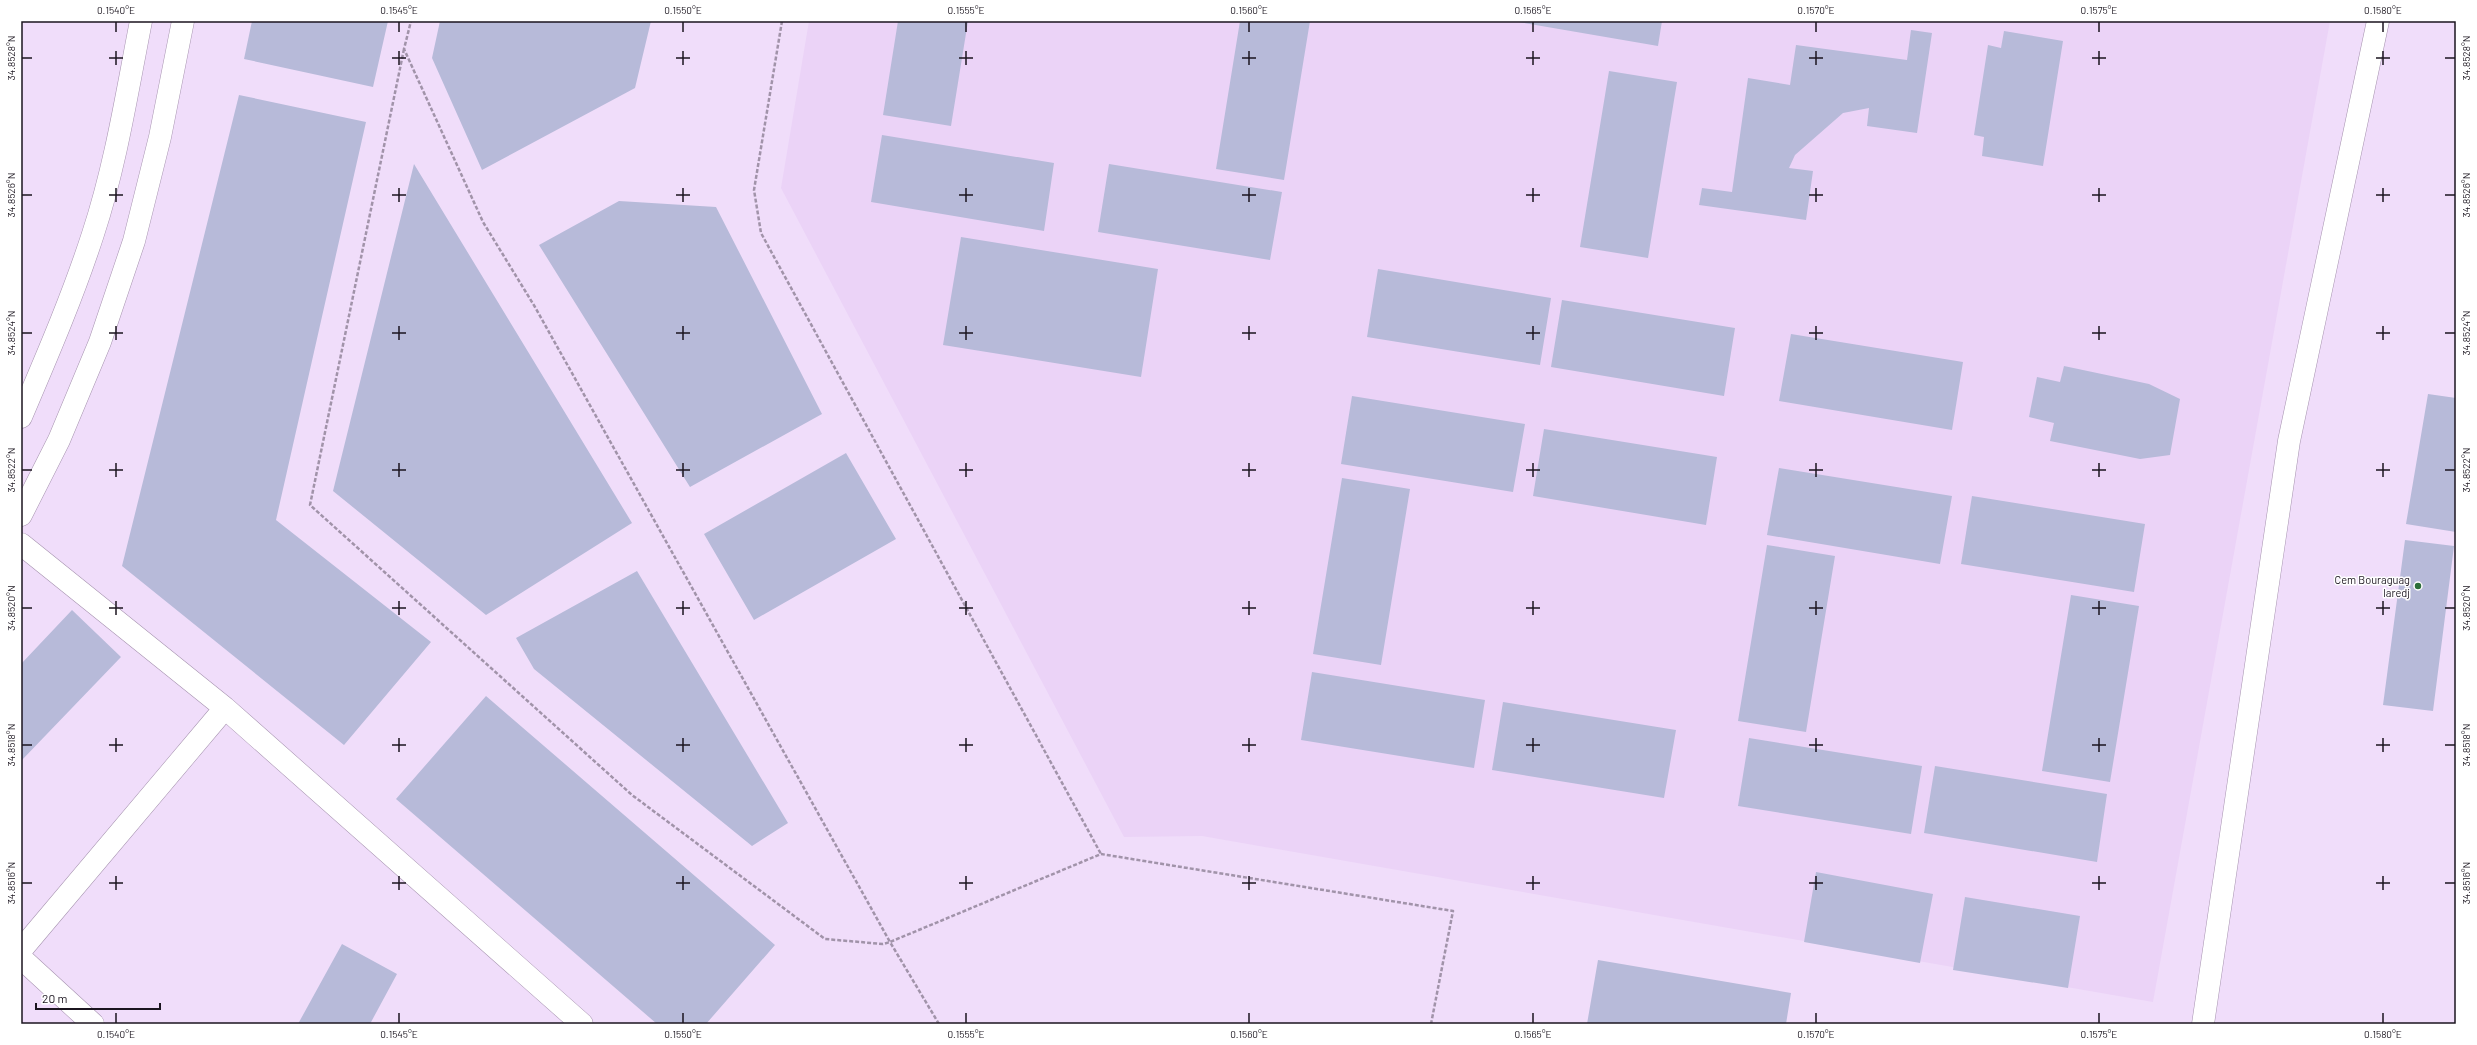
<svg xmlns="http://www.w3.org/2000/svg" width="2477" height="1045" font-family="Barlow,sans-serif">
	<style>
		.built { fill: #ebd3f7 }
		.building { fill: #b7bad9 }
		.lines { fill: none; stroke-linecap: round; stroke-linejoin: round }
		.street-casing { stroke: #a693af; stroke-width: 23 }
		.secondary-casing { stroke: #a693af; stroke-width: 23 }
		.path { stroke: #a193a9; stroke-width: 2.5; stroke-dasharray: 4 2; stroke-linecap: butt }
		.street { stroke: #fff; stroke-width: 22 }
		.secondary { stroke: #fff; stroke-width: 22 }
		.ticks { fill: none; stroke: #1b151f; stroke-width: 1.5 }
		.poi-dot { fill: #2b6e39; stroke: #fff; stroke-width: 1.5 }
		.labels { text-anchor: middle; stroke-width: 3; stroke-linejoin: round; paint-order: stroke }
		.poi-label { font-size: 11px; fill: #1b151f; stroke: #fff; text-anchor: end }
		.neatline { fill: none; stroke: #1b151f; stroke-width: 1.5 }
		.ticks-label { font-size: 10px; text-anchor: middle; fill: #1b151f }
	</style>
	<rect width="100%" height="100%" fill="#f0ddfa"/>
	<!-- built -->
	<path class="built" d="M 809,21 L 2330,21 L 2153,1002 L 1202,836 L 1124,837 L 781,188 Z"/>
	<!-- building -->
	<path class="building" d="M 252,21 L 388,21 L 373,87 L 244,59 Z
		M 440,21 L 651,21 L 635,88 L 482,170 L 432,58 Z
		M 898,21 L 968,21 L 951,126 L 883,115 Z
		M 1240,21 L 1310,21 L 1284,180 L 1216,169 Z
		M 1513,21 L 1662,21 L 1658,46 Z
		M 1911,30 L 1932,33 L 1917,133 L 1867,126 L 1869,108 L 1843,113 L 1795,155 L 1789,168 L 1813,171 L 1806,220 L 1699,205 L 1702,188 L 1732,192 L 1748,78 L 1790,85 L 1796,45 L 1907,60 Z
		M 2004,31 L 2063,41 L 2043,166 L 1982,156 L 1984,137 L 1974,135 L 1988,45 L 2001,48 Z
		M 1609,71 L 1677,82 L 1648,258 L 1580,247 Z
		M 239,95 L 366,122 L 276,520 L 431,642 L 344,745 L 122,566 Z
		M 882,135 L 1054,163 L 1044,231 L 871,202 Z
		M 414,164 L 632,523 L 486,615 L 333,491 Z
		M 1109,164 L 1282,192 L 1270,260 L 1098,232 Z
		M 619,201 L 716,207 L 822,414 L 690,487 L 539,245 Z
		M 961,237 L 1158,269 L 1141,377 L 943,345 Z
		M 1378,269 L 1551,298 L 1540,365 L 1367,337 Z
		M 1562,300 L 1735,328 L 1724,396 L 1551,367 Z
		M 1791,334 L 1963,362 L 1952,430 L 1779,401 Z
		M 2064,366 L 2149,384 L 2180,399 L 2170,455 L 2140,459 L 2050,441 L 2054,423 L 2029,417 L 2037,377 L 2060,382 Z
		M 2428,394 L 2456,398 L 2456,532 L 2406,524 Z
		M 1352,396 L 1525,424 L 1513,492 L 1341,464 Z
		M 1544,429 L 1717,457 L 1706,525 L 1533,496 Z
		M 846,453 L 896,539 L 754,620 L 704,534 Z
		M 1779,468 L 1952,496 L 1940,564 L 1767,535 Z
		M 1342,478 L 1410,489 L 1381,665 L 1313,654 Z
		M 1972,496 L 2145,524 L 2134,592 L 1961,564 Z
		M 2405,540 L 2454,546 L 2433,711 L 2383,705 Z
		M 1767,545 L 1835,556 L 1806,732 L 1738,721 Z
		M 637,571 L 788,823 L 752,846 L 534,669 L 516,638 Z
		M 2071,595 L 2139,606 L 2110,782 L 2042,771 Z
		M 72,610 L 121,657 L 21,761 L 21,664 Z
		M 1312,672 L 1485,700 L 1474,768 L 1301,740 Z
		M 486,696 L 775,945 L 706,1024 L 657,1024 L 396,799 Z
		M 1503,702 L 1676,730 L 1664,798 L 1492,770 Z
		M 1749,738 L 1922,766 L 1911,834 L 1738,806 Z
		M 1935,766 L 2107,794 L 2097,862 L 1924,833 Z
		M 1816,872 L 1933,894 L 1920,963 L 1804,942 Z
		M 1965,897 L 2080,916 L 2068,988 L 1953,970 Z
		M 342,944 L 397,974 L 370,1024 L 298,1024 Z
		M 1598,960 L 1791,993 L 1786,1024 L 1587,1024 Z"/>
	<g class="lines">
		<defs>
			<path id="street" d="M 21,544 L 225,708 L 582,1024
				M 21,950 L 225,708
				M 21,958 L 93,1024
				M 2203,1024 L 2289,441 L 2378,21"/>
			<path id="secondary" d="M 21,417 C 47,356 73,296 93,234 C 116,164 127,92 141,21
				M 21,515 L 59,440 L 100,342 L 134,241 L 160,137 L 183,21"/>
		</defs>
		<!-- street casing -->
		<use href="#street" class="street-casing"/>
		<!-- secondary casing -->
		<use href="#secondary" class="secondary-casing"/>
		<!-- path -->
		<path class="path" d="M 782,21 L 754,190 L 761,233 L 1101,854
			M 404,49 L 310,505 L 632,795 L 825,939 L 883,944 L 890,942 L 535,307 L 483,222 L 404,49 L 411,21
			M 939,1024 L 890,942 L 1101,854 L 1453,911 L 1431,1024"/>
		<!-- street -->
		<use href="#street" class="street"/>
		<!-- secondary -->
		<use href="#secondary" class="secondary"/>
	</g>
	<!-- ticks -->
	<path class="ticks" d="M 116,22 L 116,32M 399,22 L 399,32M 683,22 L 683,32M 966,22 L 966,32M 1249,22 L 1249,32M 1533,22 L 1533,32M 1816,22 L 1816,32M 2099,22 L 2099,32M 2383,22 L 2383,32M 116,51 L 116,65M 399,51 L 399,65M 683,51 L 683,65M 966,51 L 966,65M 1249,51 L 1249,65M 1533,51 L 1533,65M 1816,51 L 1816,65M 2099,51 L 2099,65M 2383,51 L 2383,65M 22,58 L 32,58M 109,58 L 123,58M 392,58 L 406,58M 676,58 L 690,58M 959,58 L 973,58M 1242,58 L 1256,58M 1526,58 L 1540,58M 1809,58 L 1823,58M 2092,58 L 2106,58M 2376,58 L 2390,58M 2445,58 L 2455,58M 116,188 L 116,202M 399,188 L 399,202M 683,188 L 683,202M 966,188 L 966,202M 1249,188 L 1249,202M 1533,188 L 1533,202M 1816,188 L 1816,202M 2099,188 L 2099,202M 2383,188 L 2383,202M 22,195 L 32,195M 109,195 L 123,195M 392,195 L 406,195M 676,195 L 690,195M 959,195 L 973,195M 1242,195 L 1256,195M 1526,195 L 1540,195M 1809,195 L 1823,195M 2092,195 L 2106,195M 2376,195 L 2390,195M 2445,195 L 2455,195M 116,326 L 116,340M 399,326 L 399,340M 683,326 L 683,340M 966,326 L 966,340M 1249,326 L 1249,340M 1533,326 L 1533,340M 1816,326 L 1816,340M 2099,326 L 2099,340M 2383,326 L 2383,340M 22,333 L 32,333M 109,333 L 123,333M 392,333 L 406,333M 676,333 L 690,333M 959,333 L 973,333M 1242,333 L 1256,333M 1526,333 L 1540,333M 1809,333 L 1823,333M 2092,333 L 2106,333M 2376,333 L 2390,333M 2445,333 L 2455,333M 116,463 L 116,477M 399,463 L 399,477M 683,463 L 683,477M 966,463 L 966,477M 1249,463 L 1249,477M 1533,463 L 1533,477M 1816,463 L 1816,477M 2099,463 L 2099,477M 2383,463 L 2383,477M 22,470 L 32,470M 109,470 L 123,470M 392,470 L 406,470M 676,470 L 690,470M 959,470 L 973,470M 1242,470 L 1256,470M 1526,470 L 1540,470M 1809,470 L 1823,470M 2092,470 L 2106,470M 2376,470 L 2390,470M 2445,470 L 2455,470M 116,601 L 116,615M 399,601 L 399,615M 683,601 L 683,615M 966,601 L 966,615M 1249,601 L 1249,615M 1533,601 L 1533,615M 1816,601 L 1816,615M 2099,601 L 2099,615M 2383,601 L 2383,615M 22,608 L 32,608M 109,608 L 123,608M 392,608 L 406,608M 676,608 L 690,608M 959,608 L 973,608M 1242,608 L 1256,608M 1526,608 L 1540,608M 1809,608 L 1823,608M 2092,608 L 2106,608M 2376,608 L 2390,608M 2445,608 L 2455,608M 116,738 L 116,752M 399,738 L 399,752M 683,738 L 683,752M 966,738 L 966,752M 1249,738 L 1249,752M 1533,738 L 1533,752M 1816,738 L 1816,752M 2099,738 L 2099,752M 2383,738 L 2383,752M 22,745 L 32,745M 109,745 L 123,745M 392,745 L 406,745M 676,745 L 690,745M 959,745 L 973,745M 1242,745 L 1256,745M 1526,745 L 1540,745M 1809,745 L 1823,745M 2092,745 L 2106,745M 2376,745 L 2390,745M 2445,745 L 2455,745M 116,876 L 116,890M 399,876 L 399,890M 683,876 L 683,890M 966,876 L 966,890M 1249,876 L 1249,890M 1533,876 L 1533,890M 1816,876 L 1816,890M 2099,876 L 2099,890M 2383,876 L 2383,890M 22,883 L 32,883M 109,883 L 123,883M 392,883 L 406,883M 676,883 L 690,883M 959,883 L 973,883M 1242,883 L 1256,883M 1526,883 L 1540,883M 1809,883 L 1823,883M 2092,883 L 2106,883M 2376,883 L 2390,883M 2445,883 L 2455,883M 116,1013 L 116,1023M 399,1013 L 399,1023M 683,1013 L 683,1023M 966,1013 L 966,1023M 1249,1013 L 1249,1023M 1533,1013 L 1533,1023M 1816,1013 L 1816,1023M 2099,1013 L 2099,1023M 2383,1013 L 2383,1023"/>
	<!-- markers -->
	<circle class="poi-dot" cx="2418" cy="586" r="4"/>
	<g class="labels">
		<!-- poi labels -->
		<g class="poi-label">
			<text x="2410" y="584">Cem Bouraguag<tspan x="2410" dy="13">laredj</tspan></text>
		</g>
	</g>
	<!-- border -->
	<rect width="2477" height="1045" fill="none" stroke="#ffffff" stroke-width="44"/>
	<!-- scale -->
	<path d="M36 1003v6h124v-6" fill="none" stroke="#1b151f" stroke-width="2"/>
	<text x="42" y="1003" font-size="12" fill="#1b151f" stroke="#ffffff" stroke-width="3" paint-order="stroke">20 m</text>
	<rect x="22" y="22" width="2433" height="1001" class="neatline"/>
	<g class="ticks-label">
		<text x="116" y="14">0.1540°E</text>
		<text x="399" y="14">0.1545°E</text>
		<text x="683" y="14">0.1550°E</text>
		<text x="966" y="14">0.1555°E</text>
		<text x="1249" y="14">0.1560°E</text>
		<text x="1533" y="14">0.1565°E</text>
		<text x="1816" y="14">0.1570°E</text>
		<text x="2099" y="14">0.1575°E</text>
		<text x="2383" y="14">0.1580°E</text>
		<text transform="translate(11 58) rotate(-90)" y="4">34.8528°N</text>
		<text transform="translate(2466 58) rotate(-90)" y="4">34.8528°N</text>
		<text transform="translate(11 195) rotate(-90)" y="4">34.8526°N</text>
		<text transform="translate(2466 195) rotate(-90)" y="4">34.8526°N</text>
		<text transform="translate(11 333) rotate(-90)" y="4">34.8524°N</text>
		<text transform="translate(2466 333) rotate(-90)" y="4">34.8524°N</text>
		<text transform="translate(11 470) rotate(-90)" y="4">34.8522°N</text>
		<text transform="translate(2466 470) rotate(-90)" y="4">34.8522°N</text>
		<text transform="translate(11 608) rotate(-90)" y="4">34.8520°N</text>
		<text transform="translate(2466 608) rotate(-90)" y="4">34.8520°N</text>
		<text transform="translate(11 745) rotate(-90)" y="4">34.8518°N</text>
		<text transform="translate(2466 745) rotate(-90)" y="4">34.8518°N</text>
		<text transform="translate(11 883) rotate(-90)" y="4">34.8516°N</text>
		<text transform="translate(2466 883) rotate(-90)" y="4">34.8516°N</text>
		<text x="116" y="1038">0.1540°E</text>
		<text x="399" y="1038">0.1545°E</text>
		<text x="683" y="1038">0.1550°E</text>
		<text x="966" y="1038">0.1555°E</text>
		<text x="1249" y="1038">0.1560°E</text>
		<text x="1533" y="1038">0.1565°E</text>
		<text x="1816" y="1038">0.1570°E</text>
		<text x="2099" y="1038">0.1575°E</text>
		<text x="2383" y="1038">0.1580°E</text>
	</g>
</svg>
